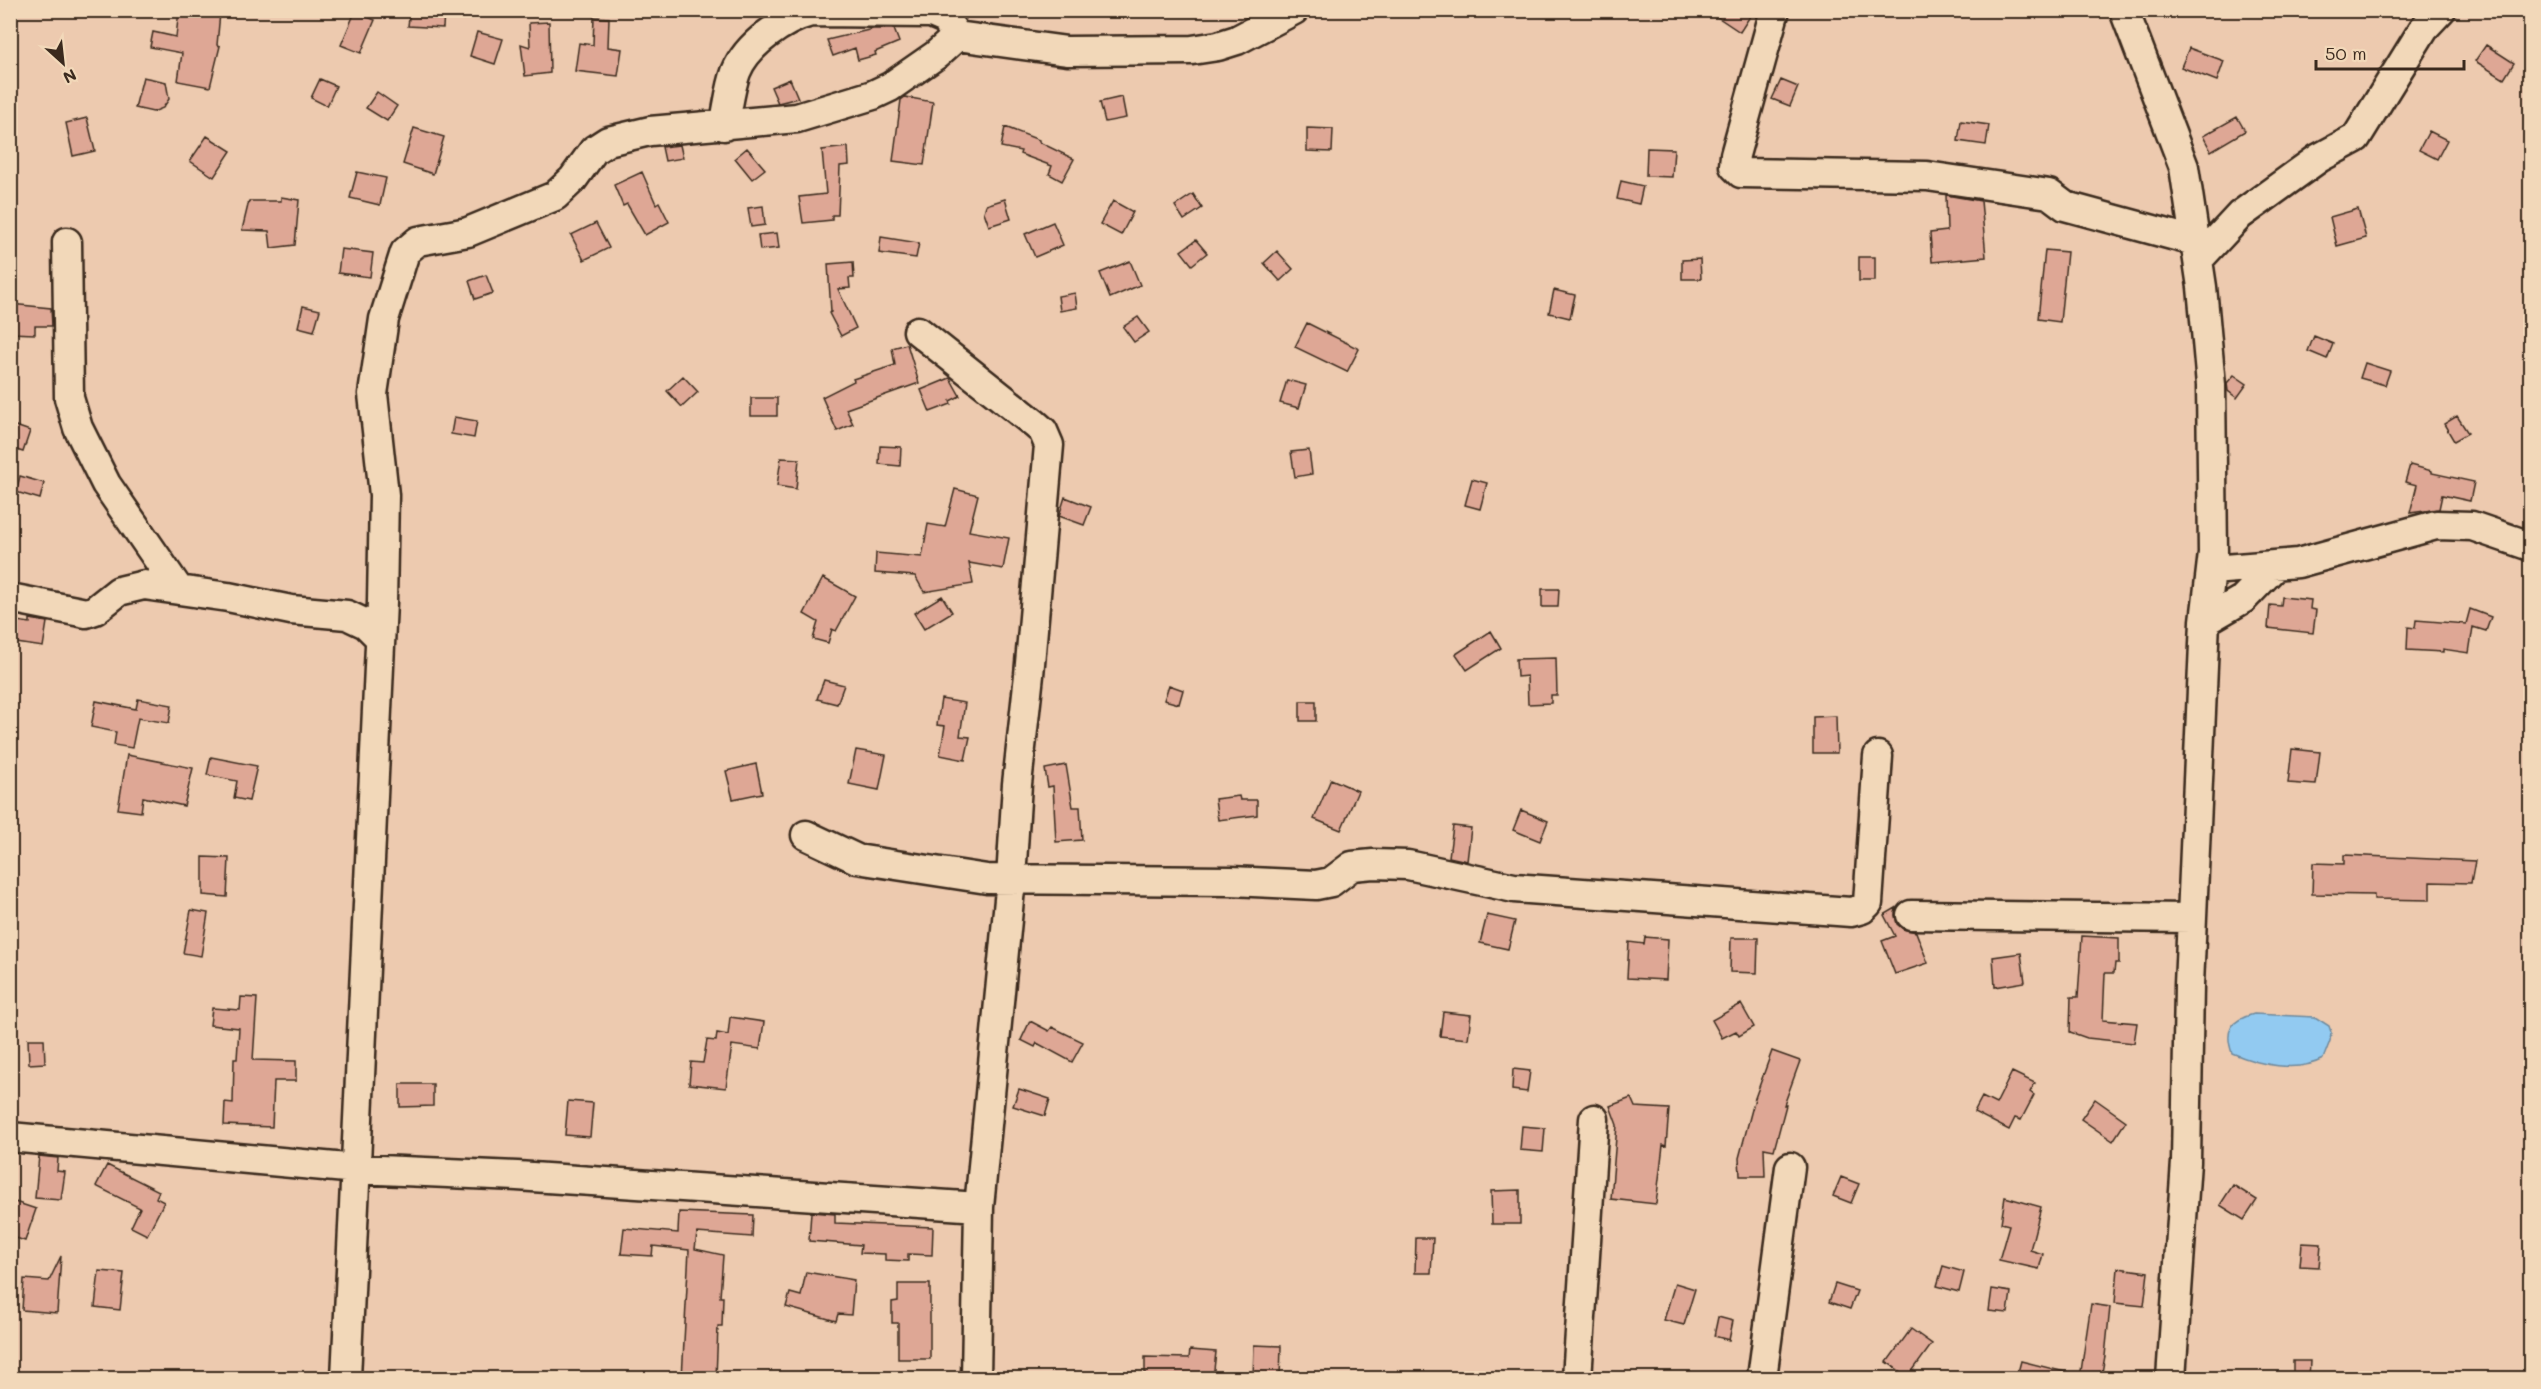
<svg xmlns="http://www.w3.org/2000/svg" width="2541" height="1389" font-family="Mali,sans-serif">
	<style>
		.water { fill: #92caf1; stroke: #6f8a9d; stroke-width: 1.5 }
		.building { fill: #dea795; stroke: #3b2a1e; stroke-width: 1.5 }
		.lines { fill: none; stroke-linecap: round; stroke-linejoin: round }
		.minor-casing { stroke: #3b2a1e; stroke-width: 33 }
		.minor { stroke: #f2d8b9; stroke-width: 28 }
	</style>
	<rect width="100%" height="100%" fill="#edcaaf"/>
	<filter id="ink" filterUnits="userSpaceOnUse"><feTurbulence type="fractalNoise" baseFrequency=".0167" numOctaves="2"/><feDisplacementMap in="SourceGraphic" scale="12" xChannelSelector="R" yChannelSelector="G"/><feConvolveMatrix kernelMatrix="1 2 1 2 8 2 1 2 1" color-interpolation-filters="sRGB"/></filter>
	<g filter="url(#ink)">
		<!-- water -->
		<path class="water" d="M 2254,1014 L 2315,1017 L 2329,1026 L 2331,1032 L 2330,1041 L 2323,1059 C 2297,1073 2259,1065 2232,1053 C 2224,1030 2231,1020 2254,1014 Z"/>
		<!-- building -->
		<path class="building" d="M 179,10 L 220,13 L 217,45 L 220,46 L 210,87 L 178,81 L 182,53 L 150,47 L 153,32 L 176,37 Z
			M 410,10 L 444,10 L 443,28 L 408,26 Z
			M 1707,10 L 1754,10 L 1740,32 Z
			M 355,12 L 375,20 L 361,53 L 341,45 Z
			M 594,17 L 609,18 L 608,47 L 622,49 L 618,76 L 575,71 L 579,43 L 593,45 Z
			M 549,22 L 550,73 L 525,76 L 521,44 L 530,47 L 529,23 Z
			M 894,29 L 899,42 L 875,52 L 876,55 L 858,60 L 855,48 L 833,56 L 827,40 L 873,29 Z
			M 477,32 L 503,39 L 495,64 L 470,56 Z
			M 2486,45 L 2514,63 L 2504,79 L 2475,61 Z
			M 2189,48 L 2224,61 L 2217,81 L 2181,67 Z
			M 143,77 L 166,82 L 169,99 L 163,108 L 153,112 L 135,108 Z
			M 320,79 L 336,86 L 327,106 L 311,98 Z
			M 790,79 L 798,98 L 778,103 L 771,87 Z
			M 1781,80 L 1798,87 L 1790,106 L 1772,99 Z
			M 377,92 L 397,106 L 387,121 L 366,108 Z
			M 905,97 L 933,102 L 924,165 L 893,161 L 901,100 Z
			M 1122,97 L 1126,118 L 1105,122 L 1100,102 Z
			M 2237,117 L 2245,131 L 2211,151 L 2203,136 Z
			M 87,118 L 95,151 L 73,156 L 66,123 Z
			M 1961,121 L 1989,125 L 1986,145 L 1958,141 Z
			M 1005,127 L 1039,140 L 1039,142 L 1074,159 L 1062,181 L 1049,174 L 1052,166 L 1020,154 L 1021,151 L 1001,147 Z
			M 414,128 L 444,137 L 433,174 L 403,164 Z
			M 1307,128 L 1333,129 L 1332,152 L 1307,151 Z
			M 2429,131 L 2447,140 L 2437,159 L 2419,150 Z
			M 207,136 L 231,151 L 214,177 L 190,161 Z
			M 680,145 L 683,158 L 665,161 L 662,147 Z
			M 848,147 L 849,165 L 840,166 L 838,215 L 832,215 L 832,220 L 803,223 L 799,197 L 826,194 L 822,150 Z
			M 747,148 L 765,169 L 752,179 L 735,158 Z
			M 1647,148 L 1674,149 L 1672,177 L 1646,176 Z
			M 357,172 L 386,178 L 380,205 L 350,198 Z
			M 642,172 L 656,204 L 659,202 L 669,222 L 645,235 L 627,204 L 623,206 L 614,185 Z
			M 1621,181 L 1643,186 L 1639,204 L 1617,199 Z
			M 1193,194 L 1202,208 L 1184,220 L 1175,206 Z
			M 1946,195 L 1981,201 L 1986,257 L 1932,262 L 1930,233 L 1947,231 Z
			M 281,197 L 299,200 L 295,245 L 271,248 L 269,231 L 242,230 L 249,201 L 281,201 Z
			M 1005,199 L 1011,219 L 989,226 L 984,212 L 986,205 Z
			M 1113,201 L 1133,212 L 1121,235 L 1100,224 Z
			M 763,206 L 765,225 L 751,227 L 748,208 Z
			M 2358,209 L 2366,238 L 2337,246 L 2330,217 Z
			M 1053,222 L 1063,245 L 1035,257 L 1025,234 Z
			M 596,223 L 609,248 L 584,260 L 571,235 Z
			M 777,233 L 779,248 L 760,250 L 758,235 Z
			M 881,237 L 919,243 L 916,258 L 879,253 Z
			M 1196,240 L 1207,253 L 1192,265 L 1181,251 Z
			M 341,249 L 373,253 L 370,277 L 338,273 Z
			M 2045,250 L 2067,252 L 2060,322 L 2038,319 Z
			M 1277,251 L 1293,269 L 1280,281 L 1264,263 Z
			M 1859,257 L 1875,257 L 1875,281 L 1859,281 Z
			M 1700,259 L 1701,279 L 1682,279 L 1682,260 Z
			M 1130,261 L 1140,285 L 1110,298 L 1100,273 Z
			M 853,262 L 854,278 L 849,278 L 850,288 L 838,289 L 856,328 L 841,336 L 829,313 L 831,312 L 828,264 Z
			M 486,275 L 493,293 L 475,299 L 469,281 Z
			M 1554,290 L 1575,295 L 1570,318 L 1549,313 Z
			M 1075,293 L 1077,308 L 1060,311 L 1058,296 Z
			M 10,304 L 51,308 L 52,326 L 35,326 L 35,334 L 10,333 Z
			M 303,306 L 320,310 L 314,331 L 298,327 Z
			M 1138,317 L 1149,332 L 1134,342 L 1123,327 Z
			M 1307,323 L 1359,349 L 1347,372 L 1295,347 Z
			M 2314,336 L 2333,344 L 2327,359 L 2308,351 Z
			M 907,344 L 919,383 L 846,409 L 853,424 L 837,431 L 822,397 L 854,381 L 853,379 L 895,365 L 892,348 Z
			M 2365,363 L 2390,371 L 2385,385 L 2360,378 Z
			M 2234,375 L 2247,384 L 2237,398 L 2228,391 L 2227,383 Z
			M 683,376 L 698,392 L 682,407 L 667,391 Z
			M 950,378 L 960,396 L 950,401 L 951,404 L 930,412 L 921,390 Z
			M 1287,380 L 1306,385 L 1299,408 L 1280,403 Z
			M 751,398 L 777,398 L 777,416 L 751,416 Z
			M 2457,416 L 2468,433 L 2454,441 L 2444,424 Z
			M 454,417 L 477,421 L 474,438 L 451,434 Z
			M 10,424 L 30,431 L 23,452 L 10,448 Z
			M 880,446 L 901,447 L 900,466 L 879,464 Z
			M 1309,450 L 1312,474 L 1295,477 L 1291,452 Z
			M 781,458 L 799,459 L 796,489 L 777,486 Z
			M 2410,465 L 2432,471 L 2432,473 L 2474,482 L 2470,501 L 2442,495 L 2439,509 L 2410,513 L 2417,485 L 2405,482 Z
			M 20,476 L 44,483 L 40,499 L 16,492 Z
			M 1472,479 L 1487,483 L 1480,509 L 1465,505 Z
			M 955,489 L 978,495 L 969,531 L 1009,538 L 1003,569 L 969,563 L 973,584 L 924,592 L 915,576 L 875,573 L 876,553 L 922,557 L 928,524 L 945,527 Z
			M 1065,497 L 1091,507 L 1084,525 L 1059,516 Z
			M 823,578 L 855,596 L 836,631 L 832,629 L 828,643 L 813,639 L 818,622 L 804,614 Z
			M 1542,589 L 1559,589 L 1558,607 L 1542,607 Z
			M 942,596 L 952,612 L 924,629 L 914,613 Z
			M 2282,597 L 2311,600 L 2310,609 L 2316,610 L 2313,633 L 2268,628 L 2270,605 L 2281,606 Z
			M 2470,609 L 2491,617 L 2486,631 L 2473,627 L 2469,653 L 2443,649 L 2443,652 L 2407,650 L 2408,627 L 2415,628 L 2416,620 L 2466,624 Z
			M 30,619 L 47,622 L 43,647 L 10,642 L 10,620 L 30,623 Z
			M 1491,631 L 1501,648 L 1467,670 L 1456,654 Z
			M 1556,658 L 1557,695 L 1551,695 L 1551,703 L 1528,704 L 1527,676 L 1517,677 L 1516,659 Z
			M 824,680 L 844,685 L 837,704 L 817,699 Z
			M 1169,685 L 1183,690 L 1179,704 L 1164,700 Z
			M 138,699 L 172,705 L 169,723 L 138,718 L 132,748 L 114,745 L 116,732 L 91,727 L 96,701 L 136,709 Z
			M 941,699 L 965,703 L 960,736 L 970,737 L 965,760 L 940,755 L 945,726 L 937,725 Z
			M 1300,701 L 1316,701 L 1316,721 L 1300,721 Z
			M 1836,716 L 1837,753 L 1813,753 L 1813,717 Z
			M 2292,749 L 2320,752 L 2316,785 L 2288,783 Z
			M 856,750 L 886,755 L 879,790 L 849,784 Z
			M 127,755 L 193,768 L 184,806 L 143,797 L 141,812 L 118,809 Z
			M 211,757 L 257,766 L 249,801 L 234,798 L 237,781 L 207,775 Z
			M 756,764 L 762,793 L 733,799 L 726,771 Z
			M 1066,765 L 1073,807 L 1080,807 L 1082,840 L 1056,842 L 1053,786 L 1048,787 L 1045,769 Z
			M 1331,779 L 1358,791 L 1341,830 L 1314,819 Z
			M 1239,796 L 1240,800 L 1257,800 L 1257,815 L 1218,820 L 1215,799 Z
			M 1521,810 L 1548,821 L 1540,841 L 1513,830 Z
			M 1453,826 L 1471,828 L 1467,861 L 1449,857 Z
			M 2344,855 L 2475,861 L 2471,883 L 2430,882 L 2430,900 L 2374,899 L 2374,895 L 2312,894 L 2313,863 L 2344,864 Z
			M 203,857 L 229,858 L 227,897 L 203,895 Z
			M 1896,908 L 1895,915 L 1897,924 L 1903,929 L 1916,932 L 1928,963 L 1895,974 L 1882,941 L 1895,936 L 1884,915 Z
			M 191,910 L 208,913 L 201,956 L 183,953 Z
			M 1487,915 L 1515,921 L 1508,949 L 1480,943 Z
			M 2082,936 L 2119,938 L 2119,963 L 2115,963 L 2114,973 L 2105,973 L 2103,1020 L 2137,1023 L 2134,1043 L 2087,1038 L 2070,1032 L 2071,997 L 2078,997 Z
			M 1645,937 L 1668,939 L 1666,980 L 1627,978 L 1629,942 L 1644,944 Z
			M 1731,938 L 1758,938 L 1757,973 L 1730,972 Z
			M 2021,953 L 2025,982 L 1995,987 L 1993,957 Z
			M 241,997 L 257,998 L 253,1060 L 296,1061 L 296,1081 L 274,1081 L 272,1127 L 224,1125 L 225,1102 L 233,1103 L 234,1059 L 237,1059 L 239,1028 L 210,1025 L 212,1008 L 240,1010 Z
			M 1741,1004 L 1754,1027 L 1739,1036 L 1736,1031 L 1722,1038 L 1712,1020 Z
			M 1443,1012 L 1471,1015 L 1468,1039 L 1440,1036 Z
			M 730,1017 L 764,1022 L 760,1049 L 732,1045 L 726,1088 L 689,1084 L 691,1062 L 703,1063 L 707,1040 L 716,1041 L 717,1033 L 728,1035 Z
			M 1030,1021 L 1049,1031 L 1052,1027 L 1083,1042 L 1072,1062 L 1037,1043 L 1035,1047 L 1021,1040 Z
			M 28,1039 L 44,1039 L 45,1063 L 29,1064 Z
			M 1772,1051 L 1800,1061 L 1784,1105 L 1786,1105 L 1774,1150 L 1764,1148 L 1765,1176 L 1740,1176 L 1739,1158 L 1755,1098 Z
			M 1513,1069 L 1530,1071 L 1527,1092 L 1512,1090 Z
			M 2012,1072 L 2035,1083 L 2030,1092 L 2034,1095 L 2021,1120 L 2015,1118 L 2009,1130 L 1974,1112 L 1982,1097 L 1996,1104 Z
			M 400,1084 L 433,1084 L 433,1106 L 400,1107 Z
			M 1019,1089 L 1050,1099 L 1045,1116 L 1013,1106 Z
			M 1631,1098 L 1635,1107 L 1669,1109 L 1666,1146 L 1663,1145 L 1656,1204 L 1611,1199 L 1617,1125 L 1610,1106 Z
			M 2095,1099 L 2126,1121 L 2113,1141 L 2081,1119 Z
			M 568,1101 L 593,1103 L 590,1137 L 565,1135 Z
			M 1522,1126 L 1545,1128 L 1543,1152 L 1520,1150 Z
			M 39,1156 L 58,1158 L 57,1171 L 65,1172 L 61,1200 L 35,1198 Z
			M 107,1165 L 159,1191 L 156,1198 L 164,1202 L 147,1235 L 131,1227 L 140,1208 L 96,1186 Z
			M 1841,1177 L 1859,1184 L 1851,1203 L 1833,1196 Z
			M 2233,1185 L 2257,1200 L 2244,1220 L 2220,1205 Z
			M 1520,1190 L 1520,1224 L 1492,1224 L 1491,1191 Z
			M 2005,1197 L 2041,1207 L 2030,1250 L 2043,1254 L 2039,1269 L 1999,1260 L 2009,1225 L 2001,1223 Z
			M 15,1202 L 36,1209 L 25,1241 L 10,1236 L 10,1215 Z
			M 679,1212 L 753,1215 L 752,1237 L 697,1233 L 695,1249 L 723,1255 L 720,1297 L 723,1297 L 722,1326 L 718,1326 L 716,1378 L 682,1378 L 689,1250 L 653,1246 L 652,1256 L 621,1254 L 624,1228 L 678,1233 Z
			M 811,1212 L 835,1214 L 835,1223 L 933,1227 L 932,1255 L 908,1254 L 908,1261 L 885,1260 L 885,1254 L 860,1253 L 861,1245 L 809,1241 Z
			M 1416,1238 L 1433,1238 L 1431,1273 L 1415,1273 Z
			M 2302,1243 L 2321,1244 L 2319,1267 L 2300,1266 Z
			M 61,1256 L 57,1313 L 22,1310 L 24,1279 L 49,1281 Z
			M 1943,1266 L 1964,1272 L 1959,1292 L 1937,1286 Z
			M 2118,1268 L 2148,1272 L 2144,1306 L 2115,1303 Z
			M 99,1271 L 124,1273 L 120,1310 L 95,1307 Z
			M 806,1272 L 854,1280 L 851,1315 L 838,1314 L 836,1321 L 786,1307 L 790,1293 L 801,1296 Z
			M 1675,1283 L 1695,1289 L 1684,1325 L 1664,1320 Z
			M 898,1284 L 930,1284 L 930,1359 L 898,1359 L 898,1323 L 892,1323 L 892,1302 L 898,1301 Z
			M 1835,1284 L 1857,1291 L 1850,1309 L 1829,1302 Z
			M 1992,1289 L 2011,1292 L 2008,1313 L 1989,1311 Z
			M 2091,1304 L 2110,1307 L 2105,1356 L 2101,1378 L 2080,1378 Z
			M 1718,1317 L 1733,1321 L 1729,1340 L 1714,1336 Z
			M 1911,1329 L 1932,1344 L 1908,1377 L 1887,1362 Z
			M 1254,1345 L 1281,1346 L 1280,1378 L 1253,1378 Z
			M 1190,1350 L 1216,1352 L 1213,1378 L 1145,1378 L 1145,1357 L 1189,1358 Z
			M 2021,1361 L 2069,1373 L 2068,1378 L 2028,1378 L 2017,1376 Z
			M 2293,1361 L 2310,1361 L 2309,1378 L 2293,1378 Z"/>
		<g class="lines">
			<defs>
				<path id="minor" d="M 1775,10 L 1735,155 L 1734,166 L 1741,173 L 1927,176 L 2049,194 L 2065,206 L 2194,241
					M 2124,10 L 2184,167 L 2202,287 L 2211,385 L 2213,553 L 2205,621 L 2189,985 L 2186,1162 L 2171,1378
					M 724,126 C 728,109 730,88 736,72 C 747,44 784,19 811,12 L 931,13 L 945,19 L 957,36 L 1067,51 L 1192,50 L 1218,46 L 1237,40 L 1294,10
					M 67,242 L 69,398 L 78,428 L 106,484 L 179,590
					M 2198,260 L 2240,215 L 2319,158 L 2356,138 L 2424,28 L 2441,10
					M 918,331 L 1035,424 L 1043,431 L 1049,445 L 1029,675 L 1017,784 L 1011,879 L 979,1207 L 976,1378
					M 2212,570 L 2298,563 L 2436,525 L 2472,526 L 2530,546
					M 10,598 L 86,613 L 95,610 L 119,591 L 144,585 L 228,597 L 291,610 L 347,615 L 366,624 L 380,638
					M 2205,621 L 2243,599 L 2276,565
					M 806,835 L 857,859 L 987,879 L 1231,881 L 1316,885 L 1331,882 L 1352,866 L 1373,864 L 1408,865 L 1514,888 L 1851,912 L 1862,909 L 1868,903 L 1878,756
					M 1911,915 L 2192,918
					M 10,1137 L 357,1169 L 517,1176 L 979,1207
					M 346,1378 L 382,602 L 384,495 L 373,394 L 384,319 L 405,252 L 418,241 L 468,232 L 555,196 L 573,179 L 594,150 L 608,141 L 650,131 L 797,118 L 873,95 L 890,87 L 936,55 L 957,36
					M 1577,1378 L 1594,1119
					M 1762,1378 L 1790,1167"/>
			</defs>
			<!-- minor casing -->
			<use href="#minor" class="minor-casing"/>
			<!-- minor -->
			<use href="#minor" class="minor"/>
		</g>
	</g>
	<!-- margin -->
	<rect width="2541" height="1389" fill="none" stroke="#f2d8b9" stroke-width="36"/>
	<rect x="18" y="18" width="2505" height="1353" fill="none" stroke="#3b2a1e" stroke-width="2" filter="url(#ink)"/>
	<!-- north arrow -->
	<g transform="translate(63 63) rotate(153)" stroke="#f2d8b9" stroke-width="4.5" paint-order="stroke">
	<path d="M0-4.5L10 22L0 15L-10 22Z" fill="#3b2a1e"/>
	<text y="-9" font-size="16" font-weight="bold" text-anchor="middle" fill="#3b2a1e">N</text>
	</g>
	<!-- scale -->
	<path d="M2316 60v9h148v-9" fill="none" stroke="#3b2a1e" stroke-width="3"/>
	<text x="2325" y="60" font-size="18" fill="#3b2a1e" stroke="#f2d8b9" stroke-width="4.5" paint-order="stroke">50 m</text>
</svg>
